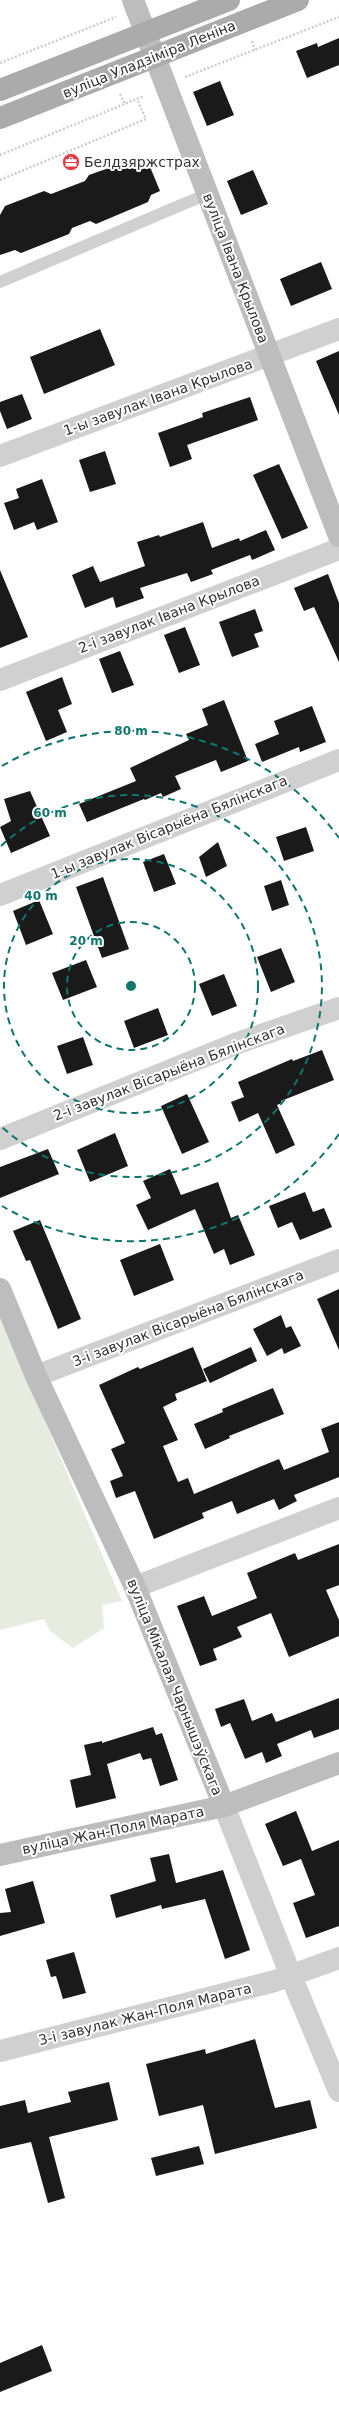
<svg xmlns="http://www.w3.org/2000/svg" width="339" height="2409" font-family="'DejaVu Sans',sans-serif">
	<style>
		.green { fill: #e6ecdf }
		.building { fill: #1a1a1a }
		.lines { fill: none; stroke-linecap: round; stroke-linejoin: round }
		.path { stroke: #cdcdcd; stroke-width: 2.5; stroke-dasharray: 2 2; stroke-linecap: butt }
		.lane { stroke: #d0d0d0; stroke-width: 12 }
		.street { stroke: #d0d0d0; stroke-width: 22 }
		.secondary { stroke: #bdbdbd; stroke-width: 22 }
		.primary { stroke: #ababab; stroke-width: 22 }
		.ring { fill: none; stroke: #0f766e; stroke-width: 2; stroke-dasharray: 7 5 }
		.labels { text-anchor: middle; stroke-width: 4; stroke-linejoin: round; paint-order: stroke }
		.street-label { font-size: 14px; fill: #333; stroke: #fff }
		.poi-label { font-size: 14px; fill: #333; stroke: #fff; text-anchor: start }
		.centre { fill: #0f766e; stroke: #fff; stroke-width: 2 }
		.ring-label { font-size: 12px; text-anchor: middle; font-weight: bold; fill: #0f766e; stroke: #fff; stroke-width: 4; stroke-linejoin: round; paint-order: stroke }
	</style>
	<rect width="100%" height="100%" fill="#fff"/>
	<!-- green -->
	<path class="green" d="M 0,1317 L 122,1601 L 102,1605 L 104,1628 L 73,1648 L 50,1631 L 44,1619 L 0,1630 Z"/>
	<!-- building -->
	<path class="building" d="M 339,38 L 339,65 L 307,78 L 296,51 L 317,43 L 318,47 Z
		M 220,81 L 234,115 L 207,126 L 193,92 Z
		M 138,160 L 140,166 L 148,162 L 160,191 L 151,195 L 148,202 L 96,224 L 90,221 L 72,228 L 69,234 L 21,253 L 15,250 L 0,255 L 0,215 L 5,206 L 44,191 L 51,194 L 85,181 L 89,175 L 123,163 L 129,164 Z
		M 253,170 L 268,204 L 241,215 L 227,181 Z
		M 321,262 L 332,289 L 291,306 L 280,279 Z
		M 100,329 L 115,365 L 44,394 L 30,357 Z
		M 339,351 L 339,415 L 316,361 Z
		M 22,394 L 32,419 L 7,429 L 0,411 L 0,402 Z
		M 250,397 L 258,420 L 187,445 L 192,459 L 170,467 L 158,433 L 203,417 L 202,413 Z
		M 105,451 L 116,484 L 90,492 L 79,460 Z
		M 279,464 L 308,528 L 282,539 L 253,475 Z
		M 42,479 L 58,522 L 37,530 L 34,522 L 14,530 L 4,503 L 19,498 L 16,489 Z
		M 203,522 L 212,548 L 239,538 L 240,541 L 266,530 L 275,550 L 252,560 L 250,555 L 211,570 L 213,574 L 191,582 L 187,573 L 140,588 L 144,598 L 116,608 L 113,597 L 85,608 L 72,575 L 93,566 L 100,582 L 145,566 L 137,542 L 159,535 L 160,537 Z
		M 0,570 L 28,637 L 0,648 Z
		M 328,574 L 339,603 L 339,662 L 314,607 L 304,611 L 294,588 Z
		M 255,609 L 263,631 L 254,634 L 259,647 L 232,657 L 219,622 Z
		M 185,627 L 200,665 L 179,673 L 164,635 Z
		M 120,651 L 134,685 L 112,693 L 99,659 Z
		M 62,677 L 72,704 L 58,710 L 67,732 L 46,741 L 26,692 Z
		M 224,700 L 248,761 L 221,772 L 216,760 L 175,776 L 181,789 L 163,797 L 161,793 L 145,800 L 144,799 L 87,822 L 79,804 L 136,781 L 130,768 L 189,740 L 186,734 L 208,725 L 202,709 Z
		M 312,706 L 326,742 L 300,752 L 299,747 L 262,762 L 255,744 L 279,734 L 274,721 Z
		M 30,791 L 50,836 L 11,853 L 0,827 L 11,821 L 4,799 Z
		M 306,827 L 314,851 L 284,861 L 276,837 Z
		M 218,842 L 227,866 L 206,877 L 199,857 Z
		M 164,854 L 176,884 L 154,892 L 143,862 Z
		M 103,877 L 129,949 L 102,958 L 76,887 Z
		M 281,880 L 289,905 L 272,911 L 264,886 Z
		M 39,900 L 53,934 L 26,945 L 13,911 Z
		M 281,948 L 295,982 L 271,992 L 257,957 Z
		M 86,960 L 97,987 L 63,1000 L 52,973 Z
		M 224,974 L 237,1006 L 212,1016 L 199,984 Z
		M 158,1008 L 168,1035 L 134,1048 L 124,1021 Z
		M 83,1037 L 93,1065 L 67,1074 L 57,1046 Z
		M 322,1050 L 334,1080 L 281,1101 L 282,1103 L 277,1105 L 295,1145 L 276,1154 L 258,1113 L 239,1122 L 231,1102 L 244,1097 L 238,1082 L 292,1059 L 293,1061 Z
		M 187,1094 L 209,1142 L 182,1154 L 161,1106 Z
		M 115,1133 L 128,1166 L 90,1182 L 77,1150 Z
		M 48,1149 L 59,1174 L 0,1198 L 0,1167 Z
		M 170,1169 L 181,1195 L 218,1182 L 231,1218 L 238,1215 L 255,1255 L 230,1265 L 224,1249 L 214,1254 L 195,1209 L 148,1230 L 136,1205 L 151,1198 L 143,1181 Z
		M 305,1192 L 313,1212 L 324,1208 L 332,1227 L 300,1240 L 292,1222 L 278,1228 L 269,1206 Z
		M 40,1220 L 81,1319 L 58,1329 L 30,1260 L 26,1261 L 13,1231 Z
		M 160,1244 L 174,1280 L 134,1296 L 120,1260 Z
		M 339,1289 L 339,1350 L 317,1299 Z
		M 281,1315 L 286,1328 L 291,1326 L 301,1346 L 284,1354 L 282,1348 L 267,1356 L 253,1329 Z
		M 193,1347 L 207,1381 L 175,1394 L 177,1400 L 163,1407 L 178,1440 L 163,1446 L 178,1482 L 188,1478 L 194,1494 L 279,1459 L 284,1470 L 329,1452 L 321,1429 L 339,1422 L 339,1477 L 294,1495 L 297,1501 L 279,1510 L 274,1499 L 237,1514 L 232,1501 L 202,1513 L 204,1518 L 154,1539 L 135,1491 L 116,1498 L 110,1481 L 123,1476 L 111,1449 L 125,1443 L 99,1385 L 138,1367 L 140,1369 Z
		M 251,1347 L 257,1361 L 210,1383 L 203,1369 Z
		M 273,1388 L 284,1414 L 229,1436 L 230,1438 L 205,1449 L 194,1424 L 223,1412 L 222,1409 Z
		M 339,1544 L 339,1585 L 326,1590 L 339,1620 L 339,1636 L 289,1657 L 271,1613 L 237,1627 L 242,1637 L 213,1649 L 217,1660 L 200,1666 L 177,1606 L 204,1596 L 212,1616 L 257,1598 L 247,1573 L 295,1553 L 298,1560 Z
		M 339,1698 L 339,1729 L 314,1738 L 311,1730 L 277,1744 L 282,1756 L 266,1763 L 262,1752 L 245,1759 L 230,1723 L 221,1727 L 215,1709 L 244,1699 L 252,1721 L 272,1713 L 276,1722 Z
		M 153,1727 L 156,1735 L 162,1733 L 178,1780 L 160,1786 L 151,1758 L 143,1760 L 140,1753 L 107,1764 L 116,1798 L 76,1808 L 70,1780 L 91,1775 L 84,1745 L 102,1741 L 102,1743 Z
		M 296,1811 L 312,1851 L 339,1840 L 339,1926 L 306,1938 L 293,1903 L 315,1895 L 301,1859 L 283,1866 L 265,1824 Z
		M 169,1854 L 176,1883 L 223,1870 L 250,1950 L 225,1959 L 205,1899 L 162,1909 L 161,1905 L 116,1918 L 110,1895 L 156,1881 L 150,1858 Z
		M 33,1881 L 45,1923 L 0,1936 L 0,1913 L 11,1912 L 5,1889 Z
		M 74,1952 L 86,1993 L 63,1999 L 56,1976 L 51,1977 L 46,1960 Z
		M 255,2039 L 275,2108 L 310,2100 L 317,2128 L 215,2154 L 203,2105 L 159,2116 L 146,2064 L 205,2049 L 206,2054 Z
		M 109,2082 L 118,2120 L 49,2137 L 65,2198 L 48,2203 L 31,2142 L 0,2149 L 0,2106 L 25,2100 L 28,2113 L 71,2102 L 68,2092 Z
		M 199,2146 L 204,2164 L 156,2176 L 151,2158 Z
		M 42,2345 L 52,2371 L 0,2392 L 0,2363 Z"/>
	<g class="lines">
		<!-- path -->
		<path class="path" d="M 252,41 L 255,50
			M 0,63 L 116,17
			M 185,77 L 339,17
			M 120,94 L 125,104
			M 0,155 L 144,96
			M 0,180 L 146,119 L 137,99"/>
		<!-- lane -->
		<path class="lane" d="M 0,282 L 207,194"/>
		<!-- street -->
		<path class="street" d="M 0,456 L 339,329
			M 0,680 L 339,549
			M 0,895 L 339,760
			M 0,1139 L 235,1044 L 339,1008
			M 36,1376 L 339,1260
			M 135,1587 L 339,1508
			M 224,1806 L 291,1976 L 339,2091
			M 0,2051 L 275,1981 L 339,1958"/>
		<!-- secondary -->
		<path class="secondary" d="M 133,0 L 339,536
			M 0,1289 L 36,1376 L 135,1587 L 224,1806
			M 0,1855 L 224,1806 L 339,1763"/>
		<!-- primary -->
		<path class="primary" d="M 0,90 L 229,0
			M 0,118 L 298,0"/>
	</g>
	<!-- distance rings -->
	<g class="ring">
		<circle cx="131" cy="986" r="64"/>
		<circle cx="131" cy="986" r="127"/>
		<path d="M1 846A191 191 0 1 1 1 1126"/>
		<path d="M339 1134A255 255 0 0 1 2 1206M2 766A255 255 0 0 1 339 838"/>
	</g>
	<!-- icons -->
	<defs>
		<symbol id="office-disc" viewBox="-11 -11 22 22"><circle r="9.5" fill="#e63946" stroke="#fff"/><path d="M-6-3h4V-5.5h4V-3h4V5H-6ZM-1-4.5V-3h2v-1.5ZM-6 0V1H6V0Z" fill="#fff"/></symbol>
	</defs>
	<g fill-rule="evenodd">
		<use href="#office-disc" x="61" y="152" width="20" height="20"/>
	</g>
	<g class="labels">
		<!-- street labels -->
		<g class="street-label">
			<text transform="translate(149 59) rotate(-22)" y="5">вуліца Уладзіміра Леніна</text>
			<text transform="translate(236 268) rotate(69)" y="5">вуліца Івана Крылова</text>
			<text transform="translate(158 397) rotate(-20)" y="5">1-ы завулак Івана Крылова</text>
			<text transform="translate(169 614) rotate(-21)" y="5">2-і завулак Івана Крылова</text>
			<text transform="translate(169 827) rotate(-22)" y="5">1-ы завулак Вісарыёна Бялінскага</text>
			<text transform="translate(169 1072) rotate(-21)" y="5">2-і завулак Вісарыёна Бялінскага</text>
			<text transform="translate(188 1318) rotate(-21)" y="5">3-і завулак Вісарыёна Бялінскага</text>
			<text transform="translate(175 1687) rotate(68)" y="5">вуліца Мікалая Чарнышэўскага</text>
			<text transform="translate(113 1830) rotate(-12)" y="5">вуліца Жан-Поля Марата</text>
			<text transform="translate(145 2014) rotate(-14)" y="5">3-і завулак Жан-Поля Марата</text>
		</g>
		<!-- poi labels -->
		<g class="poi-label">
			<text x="84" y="167">Белдзяржстрах</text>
		</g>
	</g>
	<circle cx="131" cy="986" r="6" class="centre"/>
	<g class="ring-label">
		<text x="131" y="735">80 m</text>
		<text x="50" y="817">60 m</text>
		<text x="41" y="900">40 m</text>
		<text x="86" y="945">20 m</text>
	</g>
</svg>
